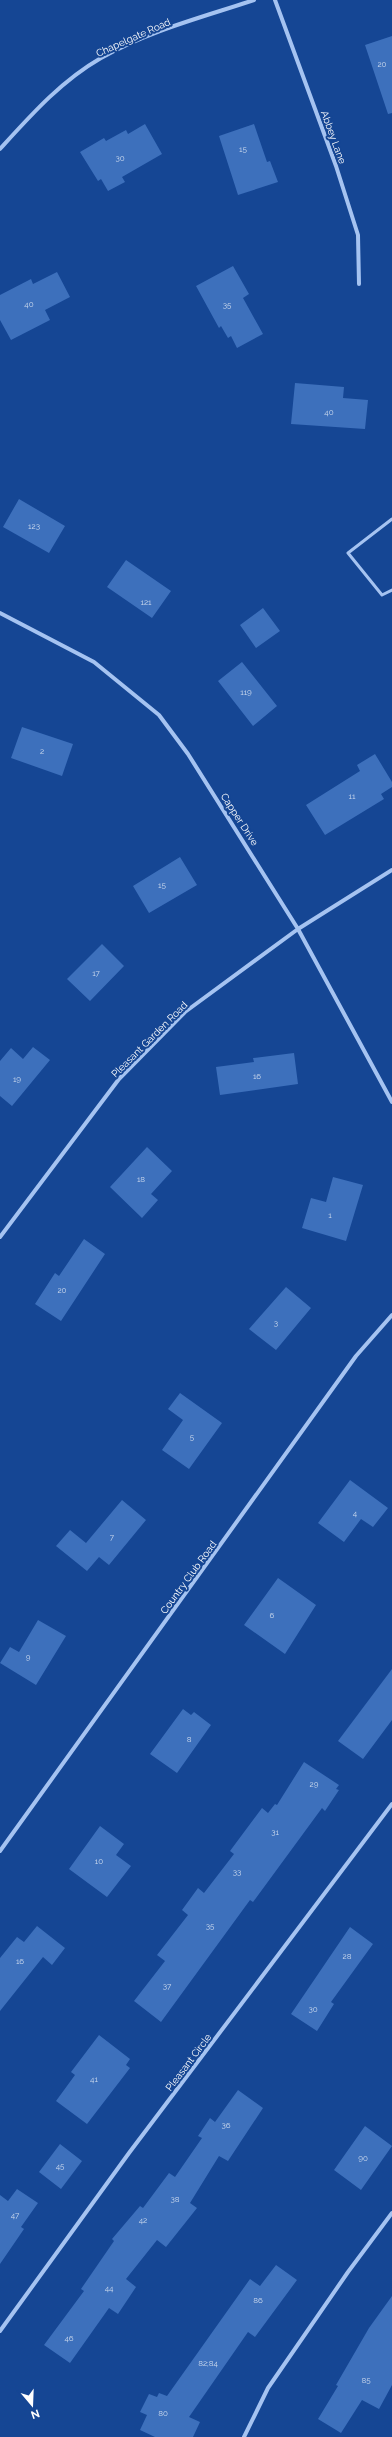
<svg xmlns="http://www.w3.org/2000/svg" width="392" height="2437" font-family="Raleway,sans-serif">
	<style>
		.building { fill: #3d70bc }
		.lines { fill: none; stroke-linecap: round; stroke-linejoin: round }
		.service { stroke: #a5c3f1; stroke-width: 3 }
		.minor { stroke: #a5c3f1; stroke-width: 4 }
		.labels { text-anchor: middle; stroke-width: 4; stroke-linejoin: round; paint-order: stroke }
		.number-label { font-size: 8px; fill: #cedbee }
		.street-label { font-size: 10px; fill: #fff; stroke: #154694 }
	</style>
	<rect width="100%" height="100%" fill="#154694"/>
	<!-- building -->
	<path class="building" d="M 392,36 L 392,113 L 388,114 L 365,45 Z
		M 145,124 L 162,154 L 122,177 L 125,182 L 108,191 L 101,179 L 98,181 L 80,152 L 104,138 L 106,141 L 126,130 L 128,134 Z
		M 254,124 L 267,162 L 270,161 L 278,182 L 238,195 L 219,136 Z
		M 233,266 L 249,294 L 243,298 L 263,334 L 237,348 L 231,336 L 228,338 L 221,326 L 219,328 L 196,286 Z
		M 57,272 L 70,297 L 45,310 L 50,320 L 11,340 L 0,320 L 0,295 L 31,279 L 33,284 Z
		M 295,383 L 344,387 L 343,398 L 368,400 L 365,429 L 291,424 Z
		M 19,499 L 65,526 L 49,553 L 3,527 Z
		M 126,560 L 171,591 L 152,618 L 107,587 Z
		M 263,608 L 280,631 L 256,648 L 240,625 Z
		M 242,662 L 277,706 L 253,726 L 218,681 Z
		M 22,727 L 73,744 L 62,776 L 11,758 Z
		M 375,754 L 392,782 L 392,787 L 381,794 L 384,799 L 325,835 L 306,805 L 360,771 L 357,765 Z
		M 180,857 L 197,885 L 149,913 L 133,886 Z
		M 102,944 L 124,966 L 90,1001 L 67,979 Z
		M 33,1047 L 50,1060 L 12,1106 L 0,1096 L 0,1061 L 11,1048 L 23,1059 Z
		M 294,1053 L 298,1084 L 220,1095 L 216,1067 L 254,1062 L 253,1058 Z
		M 147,1147 L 172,1171 L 151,1194 L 158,1200 L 142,1218 L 110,1187 Z
		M 333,1177 L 363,1185 L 346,1241 L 302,1228 L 311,1198 L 326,1202 Z
		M 84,1239 L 105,1254 L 61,1321 L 35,1304 L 55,1273 L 59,1276 Z
		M 286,1287 L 311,1308 L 276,1350 L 249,1329 Z
		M 180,1393 L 222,1423 L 189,1469 L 162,1450 L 183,1420 L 168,1409 Z
		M 350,1480 L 388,1508 L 373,1527 L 361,1519 L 344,1542 L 318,1523 Z
		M 122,1500 L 146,1520 L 109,1565 L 99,1557 L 87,1571 L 56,1546 L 70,1530 L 86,1543 Z
		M 278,1578 L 316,1605 L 285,1654 L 244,1625 Z
		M 38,1620 L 66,1636 L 36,1685 L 0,1663 L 10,1647 L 19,1652 Z
		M 392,1669 L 392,1720 L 363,1759 L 338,1741 Z
		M 183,1709 L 191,1715 L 194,1712 L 211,1725 L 177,1773 L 150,1754 Z
		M 304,1762 L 339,1785 L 336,1789 L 339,1790 L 325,1811 L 322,1808 L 253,1902 L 250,1900 L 161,2022 L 134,2001 L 165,1961 L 157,1955 L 188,1915 L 182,1910 L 198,1888 L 204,1893 L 234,1854 L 230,1851 L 262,1808 L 268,1813 L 275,1804 L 277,1805 Z
		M 100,1826 L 124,1844 L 116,1855 L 131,1866 L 107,1897 L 69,1869 Z
		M 37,1926 L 65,1948 L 52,1965 L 43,1957 L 0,2011 L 0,1958 L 17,1937 L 24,1942 Z
		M 350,1927 L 373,1944 L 331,2002 L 334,2004 L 317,2031 L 291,2014 Z
		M 99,2035 L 130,2059 L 126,2065 L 130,2068 L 87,2124 L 56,2101 L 75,2075 L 71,2072 Z
		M 238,2090 L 263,2108 L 228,2161 L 219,2156 L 190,2203 L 197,2208 L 166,2247 L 157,2240 L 126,2279 L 136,2287 L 118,2314 L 109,2308 L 70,2363 L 44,2345 L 84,2291 L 81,2289 L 114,2241 L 112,2239 L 140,2206 L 143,2208 L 169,2173 L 175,2177 L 202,2138 L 198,2136 L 210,2118 L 215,2122 Z
		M 365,2126 L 392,2146 L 361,2190 L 334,2170 Z
		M 60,2144 L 82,2161 L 61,2189 L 39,2172 Z
		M 17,2189 L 38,2203 L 21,2227 L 24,2229 L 0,2264 L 0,2195 L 8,2201 Z
		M 276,2265 L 297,2280 L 255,2337 L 248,2332 L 189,2417 L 200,2422 L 193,2437 L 155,2437 L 140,2430 L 147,2415 L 140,2412 L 149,2394 L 157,2397 L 159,2393 L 167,2396 L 250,2279 L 260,2286 Z
		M 392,2296 L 392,2385 L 379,2409 L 362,2400 L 341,2433 L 318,2419 L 338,2386 L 336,2385 L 369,2328 Z"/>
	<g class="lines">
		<!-- service -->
		<path class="service" d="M 392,519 L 348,553 L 382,595 L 392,590"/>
		<!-- minor -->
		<path class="minor" d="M 275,0 L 336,166 L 358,235 L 359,284
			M 0,149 C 31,115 61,81 101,58 C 148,31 203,17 254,0
			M 0,613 L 94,662 L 159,715 L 188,754 L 298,929 L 392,1102
			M 0,1237 L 119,1079 L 185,1012 L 298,929 L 392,870
			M 0,1851 L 356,1356 L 392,1315
			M 0,2331 L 129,2153 L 392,1804
			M 244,2437 L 268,2388 L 348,2272 L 392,2213"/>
	</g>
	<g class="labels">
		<!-- number labels -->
		<g class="number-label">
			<text x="382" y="67">20</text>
			<text x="243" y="152">15</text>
			<text x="120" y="161">30</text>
			<text x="29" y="307">40</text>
			<text x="227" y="308">35</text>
			<text x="329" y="415">40</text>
			<text x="34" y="529">123</text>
			<text x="146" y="605">121</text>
			<text x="246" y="695">119</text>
			<text x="42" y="754">2</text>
			<text x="352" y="799">11</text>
			<text x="162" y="888">15</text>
			<text x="96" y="976">17</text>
			<text x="257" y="1079">16</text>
			<text x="17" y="1082">19</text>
			<text x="141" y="1182">18</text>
			<text x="330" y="1218">1</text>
			<text x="62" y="1293">20</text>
			<text x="276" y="1326">3</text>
			<text x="192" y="1440">5</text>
			<text x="355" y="1516">4</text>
			<text x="112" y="1540">7</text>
			<text x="272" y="1618">6</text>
			<text x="28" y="1660">9</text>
			<text x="189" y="1742">8</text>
			<text x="314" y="1787">29</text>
			<text x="275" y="1835">31</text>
			<text x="99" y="1864">10</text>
			<text x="237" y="1875">33</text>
			<text x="210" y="1929">35</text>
			<text x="347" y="1959">28</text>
			<text x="20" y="1964">16</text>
			<text x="167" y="1989">37</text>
			<text x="313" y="2012">30</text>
			<text x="94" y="2082">41</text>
			<text x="226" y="2128">36</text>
			<text x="363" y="2161">90</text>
			<text x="60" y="2169">45</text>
			<text x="175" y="2202">38</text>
			<text x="15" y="2218">47</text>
			<text x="143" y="2223">42</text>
			<text x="109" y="2291">44</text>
			<text x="258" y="2303">86</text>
			<text x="69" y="2341">46</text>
			<text x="208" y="2366">82;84</text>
			<text x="366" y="2383">85</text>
			<text x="163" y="2416">80</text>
		</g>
		<!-- street labels -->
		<g class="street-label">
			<text transform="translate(133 37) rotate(-24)" y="4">Chapelgate Road</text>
			<text transform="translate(334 137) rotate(70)" y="4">Abbey Lane</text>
			<text transform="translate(240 819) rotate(57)" y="4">Capper Drive</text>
			<text transform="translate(149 1039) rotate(-45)" y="4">Pleasant Garden Road</text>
			<text transform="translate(188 1577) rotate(-54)" y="4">Country Club Road</text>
			<text transform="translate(188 2062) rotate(-53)" y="4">Pleasant Circle</text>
		</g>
	</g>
	<!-- north arrow -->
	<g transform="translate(32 2405) rotate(161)" stroke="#154694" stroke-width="3" paint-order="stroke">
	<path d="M0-3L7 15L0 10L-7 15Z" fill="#ffffff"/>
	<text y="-6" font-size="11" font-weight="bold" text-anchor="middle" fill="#ffffff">N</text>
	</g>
</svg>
